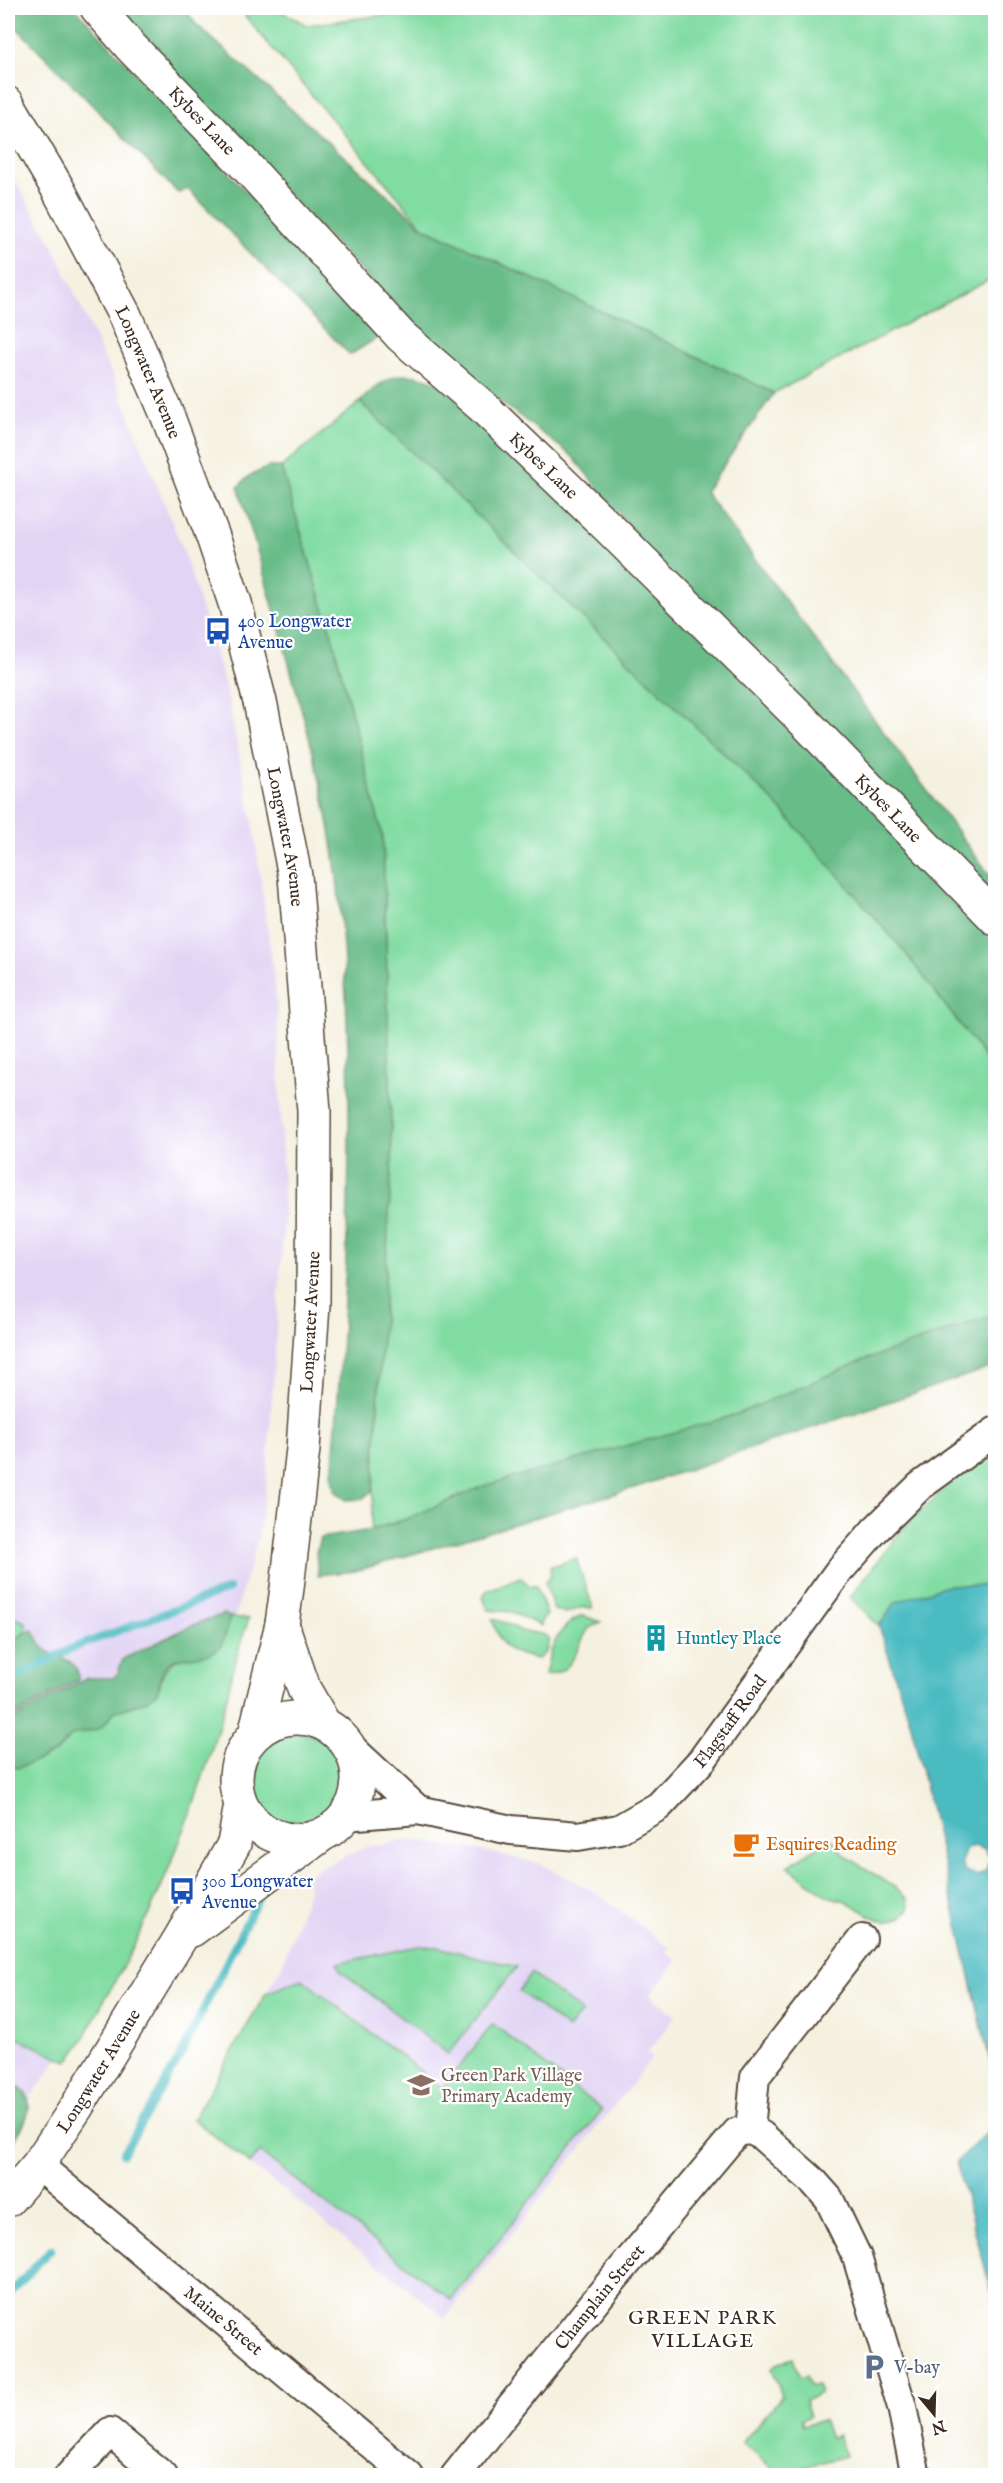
<svg xmlns="http://www.w3.org/2000/svg" width="1003" height="2483" font-family="'IM FELL English',serif">
	<style>
		.built { fill: #e1d4f4 }
		.green { fill: #81dca2; stroke: #5e8360; stroke-width: 1.5 }
		.forest { fill: #68bc88; stroke: #527353; stroke-width: 1.5 }
		.water { fill: #4cbbc2; stroke: #447270; stroke-width: 1.5; fill-rule: evenodd }
		.lines { fill: none; stroke-linecap: round; stroke-linejoin: round }
		.stream { stroke: #4cbbc2; stroke-width: 8 }
		.minor-casing { stroke: #57483b; stroke-width: 32 }
		.tertiary-casing { stroke: #57483b; stroke-width: 36 }
		.minor { stroke: #fff; stroke-width: 28 }
		.tertiary { stroke: #fff; stroke-width: 33 }
		.labels { text-anchor: middle; stroke-width: 4.5; stroke-linejoin: round; paint-order: stroke }
		.street-label { font-size: 18px; fill: #3b2a1e; stroke: #fff }
		.transit-label { font-size: 18px; fill: #164399; stroke: #fff; text-anchor: start }
		.culture-label { font-size: 18px; fill: #0d838f; stroke: #fff; text-anchor: start }
		.food-label { font-size: 18px; fill: #c56008; stroke: #fff; text-anchor: start }
		.education-label { font-size: 18px; fill: #785e54; stroke: #fff; text-anchor: start }
		.service-label { font-size: 18px; fill: #4e5e75; stroke: #fff; text-anchor: start }
		.neighbourhood-label { font-size: 20px; letter-spacing: 1.5px; fill: #3b2a1e; stroke: #fff }
	</style>
	<rect width="100%" height="100%" fill="#fff"/>
	<filter id="ink" filterUnits="userSpaceOnUse"><feTurbulence type="fractalNoise" baseFrequency=".0167" numOctaves="2"/><feDisplacementMap in="SourceGraphic" scale="12" xChannelSelector="R" yChannelSelector="G"/><feConvolveMatrix kernelMatrix="1 2 1 2 8 2 1 2 1" color-interpolation-filters="sRGB"/></filter>
	<filter id="wash" filterUnits="userSpaceOnUse"><feTurbulence type="fractalNoise" baseFrequency=".008" numOctaves="4" result="noise"/><feDisplacementMap in="SourceGraphic" scale="24" xChannelSelector="R" yChannelSelector="G"/><feGaussianBlur stdDeviation="1.35" result="paint"/><feColorMatrix in="noise" values="0 0 0 0 0 0 0 0 0 0 0 0 0 0 0 0 0 1.4 0 .05"/><feComposite in="paint" operator="in"/></filter>
	<g filter="url(#wash)">
		<rect width="100%" height="100%" fill="#f5f1e0"/>
		<!-- built -->
		<path class="built" d="M 8,168 L 53,246 L 119,390 L 185,555 L 226,689 L 254,829 L 277,1001 L 284,1218 L 266,1487 L 258,1537 L 176,1818 L 66,2048 L 8,2129 Z
			M 406,1840 L 468,1848 L 539,1863 L 595,1892 L 669,1947 L 666,1952 L 677,1960 L 650,1995 L 676,2016 L 647,2053 L 653,2057 L 445,2318 L 193,2119 L 282,1965 L 309,1890 L 307,1877 L 316,1870 L 363,1848 Z"/>
		<!-- green -->
		<path class="green" d="M 255,8 L 274,8 L 307,25 L 438,8 L 995,8 L 995,277 L 774,393 L 423,227 L 245,16 Z
			M 360,402 L 777,805 L 904,951 L 995,1071 L 995,1315 L 862,1361 L 735,1415 L 371,1530 L 392,1161 L 383,838 L 331,632 L 281,467 Z
			M 995,1449 L 995,1586 L 950,1585 L 897,1602 L 879,1626 L 850,1597 L 905,1526 L 958,1476 Z
			M 576,1558 L 593,1608 L 584,1607 L 565,1613 L 554,1610 L 545,1583 L 551,1576 L 550,1567 Z
			M 520,1577 L 530,1586 L 536,1586 L 547,1615 L 542,1619 L 541,1626 L 511,1612 L 488,1610 L 483,1597 L 486,1591 Z
			M 583,1616 L 601,1622 L 589,1628 C 574,1649 577,1672 545,1675 C 550,1650 558,1624 583,1616 Z
			M 8,1617 L 17,1618 L 26,1623 L 26,1631 L 8,1645 Z
			M 230,1617 L 249,1619 C 235,1653 230,1690 219,1725 C 191,1821 155,1912 105,1999 C 96,2014 80,2051 67,2061 L 8,2034 L 8,1765 L 57,1751 L 72,1735 L 107,1721 L 113,1712 L 133,1706 L 160,1686 C 162,1654 195,1656 219,1648 Z
			M 492,1619 C 506,1621 513,1628 525,1632 C 537,1635 537,1630 549,1638 L 546,1652 L 538,1659 C 507,1653 501,1648 492,1619 Z
			M248 1782a49 49 0 1 1 98 0a49 49 0 1 1-98 0Z
			M 832,1838 L 843,1854 L 896,1888 L 908,1899 L 909,1909 L 902,1917 L 886,1922 L 875,1918 L 846,1901 L 827,1896 L 787,1866 Z
			M 419,1946 L 438,1947 L 517,1967 L 448,2054 L 341,1971 L 338,1963 Z
			M 531,1973 L 582,2012 L 568,2029 L 519,1991 Z
			M 302,1979 L 442,2088 L 493,2024 L 602,2110 L 451,2300 L 260,2152 L 250,2164 L 193,2119 L 266,1993 Z
			M 793,2358 L 800,2378 L 807,2376 L 811,2386 L 817,2385 L 820,2393 L 805,2401 L 810,2416 L 801,2420 L 803,2426 L 823,2420 L 830,2438 L 838,2435 L 846,2456 L 778,2473 L 742,2443 L 782,2396 L 772,2369 L 776,2364 Z"/>
		<!-- forest -->
		<path class="forest" d="M 8,8 L 75,8 L 380,336 L 350,355 L 188,189 L 178,193 L 18,29 L 8,14 Z
			M 108,8 L 184,8 L 196,24 L 423,227 L 774,393 L 705,492 L 995,882 L 995,1071 L 904,951 L 777,805 L 360,402 C 391,368 408,370 448,387 L 638,537 L 572,456 L 451,364 Z
			M 269,467 L 281,467 L 331,632 L 383,838 L 392,1161 L 373,1490 L 362,1499 L 346,1500 L 334,1490 L 332,1476 C 345,1316 354,1158 346,998 C 343,944 340,890 331,837 C 322,781 306,726 291,671 C 274,609 257,548 238,487 L 249,476 Z
			M 995,1314 L 995,1366 L 634,1488 L 356,1571 L 318,1575 L 316,1552 L 320,1538 L 371,1530 L 404,1520 L 483,1486 L 735,1415 L 862,1361 Z
			M 224,1614 L 230,1617 C 228,1626 225,1641 219,1648 C 204,1663 174,1649 163,1670 C 159,1676 160,1686 157,1693 L 146,1701 L 114,1712 L 103,1726 L 96,1730 L 72,1735 L 57,1751 L 39,1760 L 17,1768 L 8,1765 L 8,1722 L 87,1678 L 113,1678 L 118,1673 L 123,1659 L 195,1624 Z
			M 31,1629 C 38,1634 38,1644 45,1649 C 57,1659 80,1658 78,1680 L 8,1719 L 8,1645 Z
			M 8,2083 C 48,2095 21,2129 8,2151 Z"/>
		<!-- water -->
		<path class="water" d="M 950,1585 L 995,1586 L 995,2083 L 911,1725 L 879,1626 L 896,1602 ZM 975,1846 L 985,1849 L 990,1858 L 986,1871 L 978,1876 L 965,1871 L 961,1862 L 966,1849 Z
			M 995,2117 L 995,2304 L 956,2162 L 990,2130 Z"/>
		<g class="lines">
			<!-- stream -->
			<path class="stream" d="M 8,1681 L 70,1649 L 229,1589
				M 123,2154 L 179,2059 L 258,1898
				M 8,2296 L 51,2249"/>
		</g>
	</g>
	<g filter="url(#ink)">
		<g class="lines">
			<defs>
				<g id="minor">
					<path d="M 348,1745 L 418,1810"/>
					<path id="s1" d="M 345,1816 L 418,1810 L 511,1830 L 578,1836 L 619,1829 L 659,1806 L 702,1760 L 839,1571 L 875,1530 L 920,1486 L 996,1431"/>
					<path d="M 750,2130 L 755,2077 L 862,1939"/>
					<path id="s2" d="M 38,2165 L 409,2476"/>
					<path d="M 69,2476 L 110,2432 L 163,2476"/>
					<path id="s3" d="M 455,2476 L 606,2288 L 737,2132 L 750,2130 L 761,2135 L 813,2181 L 829,2199 L 857,2257 L 902,2407 L 916,2476"/>
				</g>
				<g id="tertiary">
					<path id="s4" d="M 97,8 L 130,46 L 247,167 L 401,336 L 483,407 L 609,528 L 799,716 L 996,919"/>
					<path id="s5" d="M 8,104 L 58,189 L 125,316 L 168,417 L 213,537 L 235,603 L 261,706 L 295,876 L 314,1111 L 313,1305 L 303,1449 L 287,1588 L 282,1624 L 255,1734"/>
					<path d="M 282,1624 L 304,1689 L 324,1724"/>
					<circle cx="297" cy="1779" r="61"/>
					<path d="M 192,1930 L 319,1837"/>
					<path id="s6" d="M 8,2200 L 38,2165 L 76,2108 L 181,1937 L 234,1844 L 241,1804"/>
				</g>
			</defs>
			<!-- minor casing -->
			<use href="#minor" class="minor-casing"/>
			<!-- tertiary casing -->
			<use href="#tertiary" class="tertiary-casing"/>
			<!-- minor -->
			<use href="#minor" class="minor"/>
			<!-- tertiary -->
			<use href="#tertiary" class="tertiary"/>
		</g>
	</g>
	<!-- icons -->
	<defs>
		<symbol id="bus-bare" viewBox="-9 -9 18 18"><path d="M-5-6H5V4H4V6H2V4H-2V6H-4V4H-5ZM-3.5-4V0h7V-4ZM-3.5 1.2v1.5H-2V1.2ZM2 1.2v1.5H3.5V1.2Z" fill="#1a4fb4" stroke="#fff" stroke-width="2.5" paint-order="stroke"/></symbol>
		<symbol id="building-bare" viewBox="-9 -9 18 18"><path d="M-4-6H4V6H1V3H-1V6H-4ZM-2.5-4.3h1.7v1.8h-1.7ZM.8-4.3h1.7v1.8H.8ZM-2.5-1h1.7V.8h-1.7ZM.8-1h1.7V.8H.8Z" fill="#0f9aa8" stroke="#fff" stroke-width="2.5" paint-order="stroke"/></symbol>
		<symbol id="cafe-bare" viewBox="-9 -9 18 18"><path d="M-5.5-4.5H6V0H3Q3 3.5 0 3.5H-2.5Q-5.5 3.5-5.5 0ZM3-3.2v2h1.7v-2ZM-6 4.5H4V6H-6Z" fill="#e8710a" stroke="#fff" stroke-width="2.5" paint-order="stroke"/></symbol>
		<symbol id="school-bare" viewBox="-9 -9 18 18"><path d="M0-5L7-2L0 1L-7-2ZM-4 1L0 2.5L4 1V4Q0 6-4 4Z" fill="#8d6e63" stroke="#fff" stroke-width="2.5" paint-order="stroke"/></symbol>
		<symbol id="parking-bare" viewBox="-9 -9 18 18"><path d="M-3.5-5.5H1a3.5 3.5 0 0 1 0 7H-1V5.5H-3.5ZM-1-3.4V-.6H.8a1.4 1.4 0 0 0 0-2.8Z" fill="#5c6f8a" stroke="#fff" stroke-width="2.5" paint-order="stroke"/></symbol>
	</defs>
	<g fill-rule="evenodd">
		<use href="#bus-bare" x="199" y="612" width="38" height="38"/>
		<use href="#building-bare" x="637" y="1619" width="38" height="38"/>
		<use href="#cafe-bare" x="727" y="1825" width="38" height="38"/>
		<use href="#bus-bare" x="163" y="1872" width="38" height="38"/>
		<use href="#school-bare" x="402" y="2066" width="38" height="38"/>
		<use href="#parking-bare" x="855" y="2348" width="38" height="38"/>
	</g>
	<g class="labels">
		<!-- street labels -->
		<g class="street-label">
			<text dy="6" stroke="none"><textPath href="#s4" startOffset="154">Kybes Lane</textPath></text>
			<text dy="6" stroke="none"><textPath href="#s5" startOffset="303">Longwater Avenue</textPath></text>
			<text dy="6" stroke="none"><textPath href="#s4" startOffset="640">Kybes Lane</textPath></text>
			<text dy="6" stroke="none"><textPath href="#s4" startOffset="1126">Kybes Lane</textPath></text>
			<text dy="6" stroke="none"><textPath href="#s5" startOffset="789">Longwater Avenue</textPath></text>
			<text transform="translate(310 1322) rotate(-87)" y="6">Longwater Avenue</text>
			<text dy="6" stroke="none"><textPath href="#s1" startOffset="434">Flagstaff Road</textPath></text>
			<text dy="6" stroke="none"><textPath href="#s6" startOffset="158">Longwater Avenue</textPath></text>
			<text dy="6" stroke="none"><textPath href="#s3" startOffset="230">Champlain Street</textPath></text>
			<text dy="6" stroke="none"><textPath href="#s2" startOffset="242">Maine Street</textPath></text>
		</g>
		<!-- transit labels -->
		<g class="transit-label">
			<text x="238" y="627">400 Longwater<tspan x="238" dy="21">Avenue</tspan></text>
			<text x="202" y="1887">300 Longwater<tspan x="202" dy="21">Avenue</tspan></text>
		</g>
		<!-- culture labels -->
		<g class="culture-label">
			<text x="676" y="1644">Huntley Place</text>
		</g>
		<!-- food labels -->
		<g class="food-label">
			<text x="766" y="1850">Esquires Reading</text>
		</g>
		<!-- education labels -->
		<g class="education-label">
			<text x="441" y="2081">Green Park Village<tspan x="441" dy="21">Primary Academy</tspan></text>
		</g>
		<!-- service labels -->
		<g class="service-label">
			<text x="894" y="2373">V-bay</text>
		</g>
		<!-- neighbourhood labels -->
		<g class="neighbourhood-label">
			<text x="703" y="2324">GREEN PARK<tspan x="703" dy="23">VILLAGE</tspan></text>
		</g>
	</g>
	<!-- margin -->
	<rect width="1003" height="2483" fill="none" stroke="#fff" stroke-width="30"/>
	<!-- north arrow -->
	<g transform="translate(934 2414) rotate(161)" stroke="#ffffff" stroke-width="4.5" paint-order="stroke">
	<path d="M0-4.5L10 22L0 15L-10 22Z" fill="#3b2a1e"/>
	<text y="-9" font-size="16" font-weight="bold" text-anchor="middle" fill="#3b2a1e">N</text>
	</g>
</svg>
